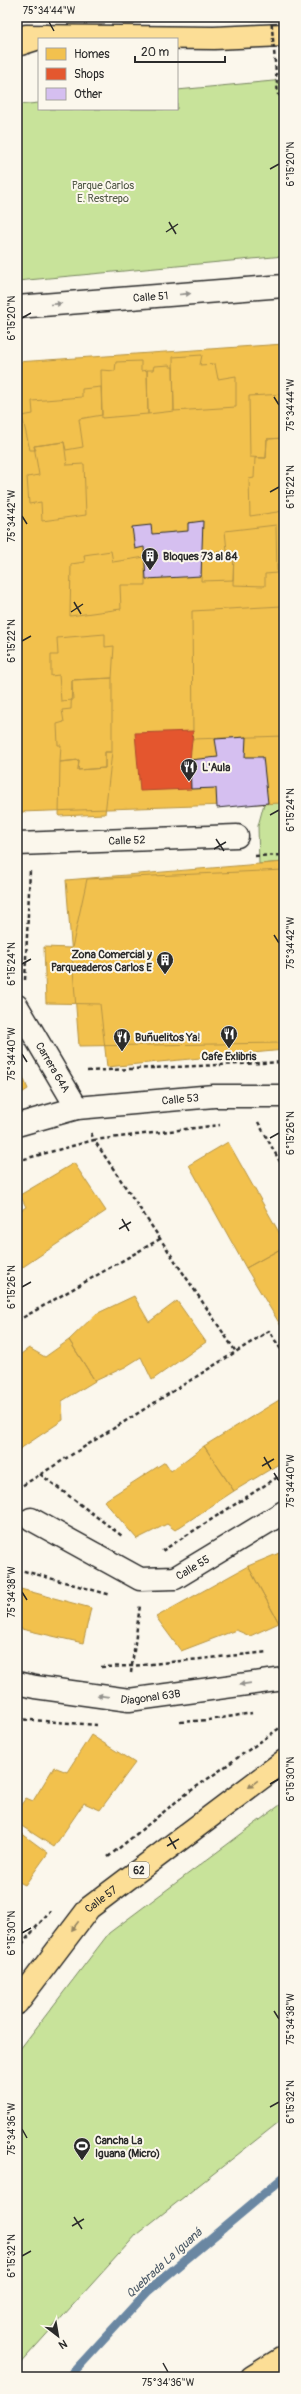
<svg xmlns="http://www.w3.org/2000/svg" width="301" height="2394" font-family="Pangolin,sans-serif">
	<style>
		.green { fill: #c8e39a; stroke: #7a8762 }
		.homes { fill: #f2c14e; stroke: #b69444 }
		.shops { fill: #e4572e; stroke: #ac4a2d }
		.lines { fill: none; stroke-linecap: round; stroke-linejoin: round }
		.stream { stroke: #6b87a2; stroke-width: 9 }
		.building { fill: #d5bff0; stroke: #2b2b2b }
		.minor-casing { stroke: #2b2b2b; stroke-width: 25 }
		.major-casing { stroke: #2b2b2b; stroke-width: 25 }
		.highway-casing { stroke: #2b2b2b; stroke-width: 25 }
		.path { stroke: #2b2b2b; stroke-width: 2.5; stroke-dasharray: 4 3; stroke-linecap: butt }
		.minor { stroke: #fbf7ec; stroke-width: 22 }
		.major { stroke: #fcde96; stroke-width: 22 }
		.highway { stroke: #fcde96; stroke-width: 22 }
		.path-bridge { stroke: #2b2b2b; stroke-width: 2.5; stroke-dasharray: 4 3; stroke-linecap: butt }
		.oneway { fill: #93918c }
		.oneway2 { fill: #948460 }
		.ticks { fill: none; stroke: #2b2b2b; stroke-width: 1.5 }
		.labels { text-anchor: middle; stroke-width: 4; stroke-linejoin: round; paint-order: stroke }
		.shield { fill: #fbf7ec; stroke: #696865; stroke-width: 1 }
		.shield-label { font-size: 10px; font-weight: bold; fill: #2b2b2b }
		.park-label { font-size: 11px; fill: #525947; stroke: #fbf7ec }
		.street-label { font-size: 11px; fill: #2b2b2b; stroke: #fbf7ec }
		.poi-label { font-size: 11px; font-weight: bold; fill: #2b2b2b; stroke: #fbf7ec; text-anchor: start }
		.water-label { font-size: 12px; font-style: italic; fill: #4b5966; stroke: #fbf7ec }
		.neatline { fill: none; stroke: #2b2b2b; stroke-width: 1.5 }
		.ticks-label { font-size: 10px; text-anchor: middle; fill: #2b2b2b }
	</style>
	<rect width="100%" height="100%" fill="#fbf7ec"/>
	<filter id="ink" filterUnits="userSpaceOnUse"><feTurbulence type="fractalNoise" baseFrequency=".025" numOctaves="2"/><feDisplacementMap in="SourceGraphic" scale="8" xChannelSelector="R" yChannelSelector="G"/><feConvolveMatrix kernelMatrix="1 2 1 2 8 2 1 2 1" color-interpolation-filters="sRGB"/></filter>
	<g filter="url(#ink)">
		<!-- green -->
		<path class="green" d="M 284,80 L 284,256 L 17,281 L 17,105 L 39,103 L 39,109 L 177,109 L 177,90 Z
			M 284,754 L 284,862 L 259,864 L 258,826 L 277,755 Z
			M 284,1802 L 284,2118 L 137,2234 L 17,2367 L 17,2053 L 109,1933 Z"/>
		<!-- homes -->
		<path class="homes" d="M 284,344 L 284,803 L 20,812 L 17,780 L 17,362 Z
			M 202,355 L 200,365 L 215,364 L 218,379 L 236,376 L 236,407 L 174,411 L 173,357 Z
			M 141,361 L 141,371 L 147,370 L 148,414 L 102,418 L 101,370 L 115,371 L 116,362 Z
			M 170,365 L 169,367 L 173,367 L 174,411 L 148,414 L 147,370 L 153,370 L 154,366 Z
			M 101,387 L 102,415 L 79,419 L 83,447 L 66,450 L 64,442 L 34,446 L 36,450 L 30,450 L 22,416 L 33,414 L 32,401 L 82,397 L 82,389 Z
			M 284,394 L 284,438 L 267,439 L 266,458 L 250,457 L 249,396 Z
			M 284,438 L 284,511 L 250,516 L 249,479 L 254,478 L 255,458 L 266,458 L 267,439 Z
			M 64,442 L 67,465 L 84,464 L 86,515 L 42,521 L 41,502 L 29,504 L 27,477 L 39,475 L 34,446 Z
			M 276,525 L 277,573 L 265,574 L 265,586 L 233,585 L 234,552 L 227,551 L 225,531 Z
			M 111,551 L 113,562 L 145,557 L 145,585 L 120,585 L 121,609 L 70,616 L 71,564 L 85,562 L 84,555 Z
			M 202,551 L 234,552 L 233,580 L 201,581 Z
			M 282,606 L 284,736 L 193,739 L 192,611 Z
			M 105,634 L 105,647 L 114,646 L 112,678 L 72,680 L 73,700 L 61,701 L 59,675 L 51,676 L 51,655 L 58,655 L 57,638 Z
			M 112,678 L 112,752 L 105,752 L 105,768 L 78,770 L 79,760 L 60,762 L 61,745 L 58,745 L 57,724 L 64,722 L 62,710 L 71,709 L 72,680 Z
			M 105,752 L 112,752 L 105,814 L 59,816 L 60,762 L 79,760 L 78,770 L 105,768 Z
			M 284,862 L 284,1043 L 79,1046 L 66,880 Z
			M 284,870 L 284,1050 L 107,1067 L 100,1004 L 46,1003 L 44,947 L 72,948 L 87,879 Z
			M 17,1063 L 28,1089 L 17,1096 Z
			M 228,1142 L 284,1241 L 284,1247 L 246,1268 L 189,1165 Z
			M 74,1163 L 106,1211 L 17,1271 L 17,1213 L 26,1207 L 20,1195 Z
			M 284,1247 L 284,1331 L 246,1268 Z
			M 134,1296 L 149,1322 L 177,1301 L 206,1342 L 152,1380 L 141,1357 L 125,1367 L 95,1381 L 69,1340 L 96,1314 Z
			M 69,1340 L 95,1381 L 62,1401 L 63,1420 L 17,1451 L 17,1380 L 19,1379 L 17,1357 L 29,1348 L 45,1357 Z
			M 284,1397 L 284,1461 L 234,1491 L 204,1446 Z
			M 204,1446 L 234,1491 L 175,1530 L 167,1524 L 137,1539 L 104,1501 L 165,1462 L 171,1471 Z
			M 284,1551 L 284,1620 L 279,1623 L 248,1566 Z
			M 248,1566 L 279,1623 L 250,1636 L 236,1630 L 181,1651 L 156,1617 Z
			M 17,1588 L 91,1608 L 83,1643 L 17,1628 Z
			M 91,1735 L 135,1763 L 100,1810 L 84,1803 L 54,1847 L 17,1823 L 17,1810 L 26,1798 L 33,1801 L 54,1767 L 67,1772 Z
			M 17,1830 L 48,1853 L 25,1885 L 17,1881 Z"/>
		<!-- shops -->
		<path class="shops" d="M 193,731 L 190,760 L 191,789 L 140,791 L 135,733 Z"/>
		<g class="lines">
			<!-- stream -->
			<path class="stream" d="M 69,2377 L 148,2291 L 284,2177"/>
		</g>
		<!-- building -->
		<path class="building" d="M 203,521 L 201,576 L 146,579 L 144,547 L 135,549 L 132,527 L 151,525 L 152,534 L 188,531 L 188,523 Z
			M 246,737 L 245,757 L 263,757 L 268,803 L 217,808 L 216,788 L 191,789 L 190,760 L 218,757 L 215,739 Z"/>
		<g class="lines">
			<defs>
				<g id="minor">
					<path id="s1" d="M 17,307 L 284,286"/>
					<path id="s2" d="M 17,844 L 237,836"/>
					<path id="s3" d="M 17,1006 L 77,1108"/>
					<path id="s4" d="M 17,1125 L 77,1108 L 214,1096 L 284,1096"/>
					<path id="s5" d="M 31,1519 L 140,1579 L 175,1578 L 284,1512"/>
					<path id="s6" d="M 17,1683 L 35,1687 L 129,1700 L 284,1679"/>
				</g>
				<path id="major" d="M 26,36 L 214,38 L 284,35"/>
				<g id="highway">
					<path d="M 17,45 L 45,36"/>
					<path id="s7" d="M 17,2003 L 89,1908 L 284,1761"/>
					<path d="M 252,2377 L 284,2357"/>
				</g>
			</defs>
			<!-- minor casing -->
			<use href="#minor" class="minor-casing"/>
			<!-- major casing -->
			<use href="#major" class="major-casing"/>
			<!-- highway casing -->
			<use href="#highway" class="highway-casing"/>
			<!-- path -->
			<path class="path" d="M 278,95 L 284,95
				M 255,856 L 284,855
				M 25,980 L 30,870
				M 87,1071 L 284,1062
				M 258,1122 L 284,1169
				M 91,1133 L 94,1140 L 220,1125
				M 17,1161 L 94,1140 L 236,1352
				M 17,1321 L 160,1239
				M 40,1474 L 122,1536
				M 17,1489 L 269,1331 L 284,1354
				M 162,1551 L 284,1473
				M 17,1569 L 111,1595
				M 101,1667 L 132,1666 L 268,1652
				M 131,1673 L 140,1605
				M 17,1719 L 97,1725
				M 180,1722 L 209,1720 L 252,1713
				M 108,1857 L 182,1797 L 284,1725
				M 17,1950 L 50,1911"/>
			<!-- minor -->
			<use href="#minor" class="minor"/>
			<!-- major -->
			<use href="#major" class="major"/>
			<!-- highway -->
			<use href="#highway" class="highway"/>
			<!-- path-bridge -->
			<path class="path-bridge" d="M 271,17 L 278,95"/>
		</g>
		<!-- one-way arrows -->
		<defs><path id="oneway-solid" d="M-6-.8H1V-3.2L6.5 0L1 3.2V.8H-6Z"/></defs>
		<g class="oneway">
			<use href="#oneway-solid" transform="translate(185 294) rotate(-5)"/>
			<use href="#oneway-solid" transform="translate(56 304) rotate(-5)"/>
			<use href="#oneway-solid" transform="translate(245 1684) rotate(172)"/>
			<use href="#oneway-solid" transform="translate(103 1696) rotate(-172)"/>
		</g>
		<g class="oneway2">
			<use href="#oneway-solid" transform="translate(253 1784) rotate(143)"/>
			<use href="#oneway-solid" transform="translate(75 1926) rotate(127)"/>
		</g>
	</g>
	<!-- ticks -->
	<path class="ticks" d="M 49,22 L 54,31M 270,169 L 279,164M 169,222 L 176,234M 166,232 L 178,224M 22,318 L 31,313M 274,397 L 279,405M 270,492 L 279,487M 22,516 L 27,524M 74,602 L 81,614M 71,612 L 83,604M 22,641 L 31,636M 270,815 L 279,810M 216,839 L 224,851M 214,849 L 226,842M 274,935 L 279,943M 22,964 L 31,959M 22,1054 L 27,1062M 270,1138 L 279,1133M 122,1219 L 129,1231M 119,1229 L 131,1222M 22,1287 L 31,1282M 264,1457 L 271,1469M 262,1466 L 274,1459M 274,1473 L 279,1481M 22,1592 L 27,1600M 270,1784 L 279,1779M 169,1837 L 176,1849M 167,1846 L 179,1839M 22,1933 L 31,1928M 274,2011 L 279,2019M 270,2107 L 279,2102M 22,2129 L 27,2138M 74,2217 L 82,2229M 72,2226 L 84,2219M 22,2256 L 31,2251M 163,2363 L 168,2372"/>
	<!-- icons -->
	<defs>
		<symbol id="building-pin" viewBox="-11 -11 22 30"><path d="M0 17L-7.5 6A9.5 9.5 0 1 1 7.5 6Z" fill="#2b2b2b" stroke="#fbf7ec"/><path d="M-4-6H4V6H1V3H-1V6H-4ZM-2.5-4.3h1.7v1.8h-1.7ZM.8-4.3h1.7v1.8H.8ZM-2.5-1h1.7V.8h-1.7ZM.8-1h1.7V.8H.8Z" fill="#fff"/></symbol>
		<symbol id="restaurant-pin" viewBox="-11 -11 22 30"><path d="M0 17L-7.5 6A9.5 9.5 0 1 1 7.5 6Z" fill="#2b2b2b" stroke="#fbf7ec"/><path d="M-5-6h1v4h1v-4h1v4h1v-4h1v5L-1.5 .5V6h-2V.5L-5-1ZM5-6V6H3V1.5H1.5Q1.5-4 5-6Z" fill="#fff"/></symbol>
		<symbol id="stadium-pin" viewBox="-11 -11 22 30"><path d="M0 17L-7.5 6A9.5 9.5 0 1 1 7.5 6Z" fill="#2b2b2b" stroke="#fbf7ec"/><path d="M0-5a6.5 5 0 1 0 0 10a6.5 5 0 1 0 0-10ZM-3.5-1.8h7v3.6h-7Z" fill="#fff"/></symbol>
	</defs>
	<g fill-rule="evenodd">
		<use href="#building-pin" x="140" y="546" width="20" height="27"/>
		<use href="#restaurant-pin" x="179" y="757" width="20" height="27"/>
		<use href="#building-pin" x="155" y="950" width="20" height="27"/>
		<use href="#restaurant-pin" x="219" y="1024" width="20" height="27"/>
		<use href="#restaurant-pin" x="112" y="1027" width="20" height="27"/>
		<use href="#stadium-pin" x="72" y="2136" width="20" height="27"/>
	</g>
	<g class="labels">
		<!-- shield labels -->
		<rect class="shield" x="129" y="1862" width="20" height="16" rx="3"/>
		<g class="shield-label">
			<text x="139" y="1874">62</text>
		</g>
		<!-- park labels -->
		<g class="park-label">
			<text x="103" y="189">Parque Carlos<tspan x="103" dy="13">E. Restrepo</tspan></text>
		</g>
		<!-- street labels -->
		<g class="street-label">
			<text dy="4" stroke="none"><textPath href="#s1" startOffset="134">Calle 51</textPath></text>
			<text dy="4" stroke="none"><textPath href="#s2" startOffset="110">Calle 52</textPath></text>
			<text dy="4" stroke="none"><textPath href="#s3" startOffset="71">Carrera 64A</textPath></text>
			<text dy="4" stroke="none"><textPath href="#s4" startOffset="166">Calle 53</textPath></text>
			<text dy="4" stroke="none"><textPath href="#s5" startOffset="180">Calle 55</textPath></text>
			<text dy="4" stroke="none"><textPath href="#s6" startOffset="135">Diagonal 63B</textPath></text>
			<text dy="4" stroke="none"><textPath href="#s7" startOffset="134">Calle 57</textPath></text>
		</g>
		<!-- poi labels -->
		<g class="poi-label">
			<text x="163" y="560">Bloques 73 al 84</text>
			<text x="202" y="771">L'Aula</text>
			<text x="152" y="958" text-anchor="end">Zona Comercial y<tspan x="152" dy="13">Parqueaderos Carlos E</tspan></text>
			<text x="135" y="1041">Buñuelitos Ya!</text>
			<text x="229" y="1060" text-anchor="middle">Cafe Exlibris</text>
			<text x="95" y="2144">Cancha La<tspan x="95" dy="13">Iguana (Micro)</tspan></text>
		</g>
		<!-- water labels -->
		<g class="water-label">
			<text transform="translate(164 2263) rotate(-42)" y="4">Quebrada La Iguaná</text>
		</g>
	</g>
	<!-- margin -->
	<rect width="301" height="2394" fill="none" stroke="#fbf7ec" stroke-width="44"/>
	<!-- legend -->
	<rect x="38" y="38" width="140" height="72" fill="#fbf7ec" stroke="#a8a59f"/>
	<rect x="46" y="48" width="20" height="12" fill="#f2c14e" stroke="#a8a59f"/>
	<text x="74" y="58" font-size="12" fill="#2b2b2b">Homes</text>
	<rect x="46" y="68" width="20" height="12" fill="#e4572e" stroke="#a8a59f"/>
	<text x="74" y="78" font-size="12" fill="#2b2b2b">Shops</text>
	<rect x="46" y="88" width="20" height="12" fill="#d5bff0" stroke="#a8a59f"/>
	<text x="74" y="98" font-size="12" fill="#2b2b2b">Other</text>
	<!-- north arrow -->
	<g transform="translate(58 2336) rotate(149)" stroke="#fbf7ec" stroke-width="3" paint-order="stroke">
	<path d="M0-3L7 15L0 10L-7 15Z" fill="#2b2b2b"/>
	<text y="-6" font-size="11" font-weight="bold" text-anchor="middle" fill="#2b2b2b">N</text>
	</g>
	<!-- scale -->
	<path d="M135 56v6h90v-6" fill="none" stroke="#2b2b2b" stroke-width="2"/>
	<text x="141" y="56" font-size="12" fill="#2b2b2b" stroke="#fbf7ec" stroke-width="3" paint-order="stroke">20 m</text>
	<rect x="22" y="22" width="257" height="2350" class="neatline"/>
	<g class="ticks-label">
		<text x="49" y="14">75°34'44"W</text>
		<text transform="translate(290 164) rotate(-90)" y="4">6°15'20"N</text>
		<text transform="translate(11 318) rotate(-90)" y="4">6°15'20"N</text>
		<text transform="translate(290 405) rotate(-90)" y="4">75°34'44"W</text>
		<text transform="translate(290 487) rotate(-90)" y="4">6°15'22"N</text>
		<text transform="translate(11 516) rotate(-90)" y="4">75°34'42"W</text>
		<text transform="translate(11 641) rotate(-90)" y="4">6°15'22"N</text>
		<text transform="translate(290 810) rotate(-90)" y="4">6°15'24"N</text>
		<text transform="translate(290 943) rotate(-90)" y="4">75°34'42"W</text>
		<text transform="translate(11 964) rotate(-90)" y="4">6°15'24"N</text>
		<text transform="translate(11 1054) rotate(-90)" y="4">75°34'40"W</text>
		<text transform="translate(290 1133) rotate(-90)" y="4">6°15'26"N</text>
		<text transform="translate(11 1287) rotate(-90)" y="4">6°15'26"N</text>
		<text transform="translate(290 1481) rotate(-90)" y="4">75°34'40"W</text>
		<text transform="translate(11 1592) rotate(-90)" y="4">75°34'38"W</text>
		<text transform="translate(290 1779) rotate(-90)" y="4">6°15'30"N</text>
		<text transform="translate(11 1933) rotate(-90)" y="4">6°15'30"N</text>
		<text transform="translate(290 2019) rotate(-90)" y="4">75°34'38"W</text>
		<text transform="translate(290 2102) rotate(-90)" y="4">6°15'32"N</text>
		<text transform="translate(11 2129) rotate(-90)" y="4">75°34'36"W</text>
		<text transform="translate(11 2256) rotate(-90)" y="4">6°15'32"N</text>
		<text x="168" y="2386">75°34'36"W</text>
	</g>
</svg>
